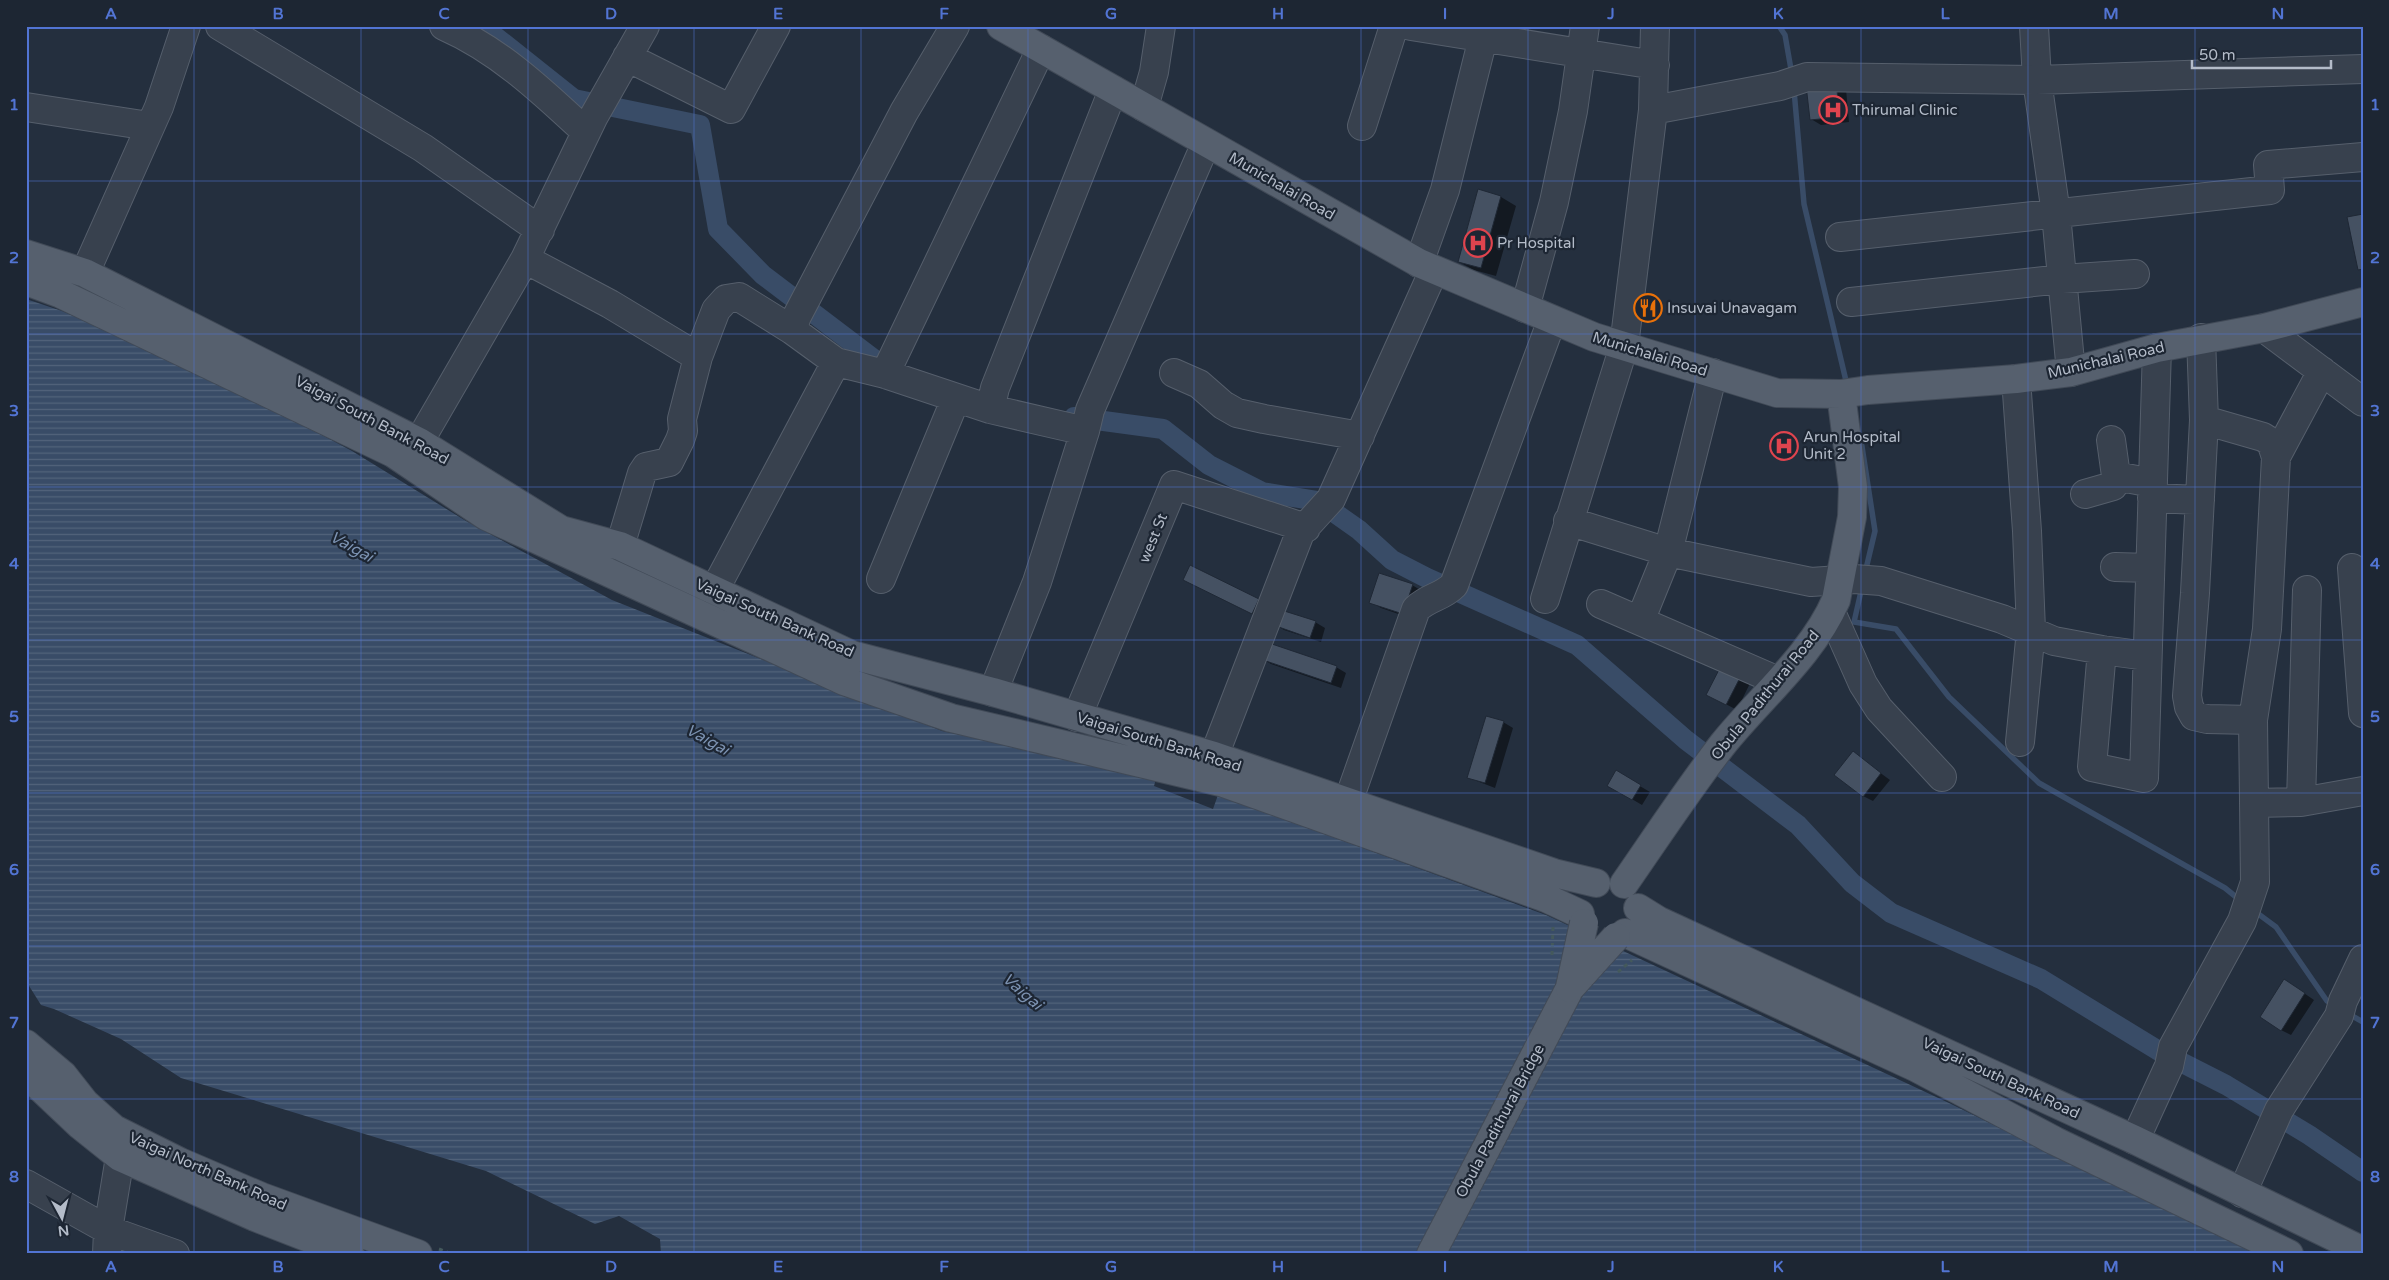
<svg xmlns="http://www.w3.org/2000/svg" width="2389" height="1280" font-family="'Varela Round',sans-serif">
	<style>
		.water { fill: url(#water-rules) }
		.shadow { fill: #0007 }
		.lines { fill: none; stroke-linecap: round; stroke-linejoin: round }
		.stream { stroke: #394c67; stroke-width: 5.5 }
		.canal { stroke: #394c67; stroke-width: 20 }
		.building { fill: #455162; stroke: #1f2835 }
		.minor-casing { stroke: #565f6c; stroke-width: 30 }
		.major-casing { stroke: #414a57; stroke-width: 30 }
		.path { stroke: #44595c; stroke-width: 3; stroke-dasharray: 4 4; stroke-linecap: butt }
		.minor { stroke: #38414e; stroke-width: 28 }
		.major { stroke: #56606e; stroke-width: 28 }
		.major-bridge-casing { stroke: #414a57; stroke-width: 30; stroke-linecap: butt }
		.major-bridge { stroke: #56606e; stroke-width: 28 }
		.grid { fill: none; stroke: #5274d3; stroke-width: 1; stroke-opacity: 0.55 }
		.labels { text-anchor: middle; stroke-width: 4.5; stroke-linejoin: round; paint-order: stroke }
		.poi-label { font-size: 15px; fill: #b4bcc9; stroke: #1d2633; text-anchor: start }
		.street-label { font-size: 15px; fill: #b4bcc9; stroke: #1d2633 }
		.water-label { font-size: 16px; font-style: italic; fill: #7c92b1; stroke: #1d2633 }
		.neatline { fill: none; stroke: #5274d3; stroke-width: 2 }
		.grid-label { font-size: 16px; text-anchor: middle; font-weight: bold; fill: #5274d3 }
	</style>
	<defs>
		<pattern id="water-rules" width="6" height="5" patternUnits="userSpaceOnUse" patternTransform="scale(1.25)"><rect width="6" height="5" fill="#394c67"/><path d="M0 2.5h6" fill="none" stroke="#53647b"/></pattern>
	</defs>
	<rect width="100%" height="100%" fill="#242f3e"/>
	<!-- water -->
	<path class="water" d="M 26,299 L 62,311 L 217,379 L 352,451 L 466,521 L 612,600 L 942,731 L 1157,775 L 1154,786 L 1213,809 L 1218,795 L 1546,915 L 1949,1103 L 2256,1254 L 661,1254 L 660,1239 L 619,1216 L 595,1224 L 486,1171 L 181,1078 L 121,1039 L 54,1009 L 41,1005 L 26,981 Z"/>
	<!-- shadow -->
	<path class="shadow" d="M 1836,83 L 1846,89 L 1849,122 L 1821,125 L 1811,119 Z
		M 1479,191 L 1501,197 L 1516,206 L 1496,276 L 1474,270 L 1459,262 Z
		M 1194,585 L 1258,600 L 1268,606 L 1262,619 Z
		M 1412,585 L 1422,591 L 1413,619 L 1381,608 L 1371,602 Z
		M 1315,622 L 1325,628 L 1321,642 L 1284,630 L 1274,624 Z
		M 1261,658 L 1336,667 L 1346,673 L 1341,688 L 1271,664 Z
		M 1726,658 L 1755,673 L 1737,710 L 1718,700 Z
		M 1503,722 L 1513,728 L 1495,788 L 1469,778 Z
		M 1853,753 L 1890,780 L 1873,801 L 1863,796 Z
		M 1616,772 L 1650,792 L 1642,805 L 1608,785 Z
		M 2295,987 L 2314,1000 L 2291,1035 L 2281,1030 Z"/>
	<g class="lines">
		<!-- stream -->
		<path class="stream" d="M 1779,26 L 1785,35 L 1792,75
			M 1794,90 L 1804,204 L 1847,385
			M 1861,440 L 1875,531 L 1865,573
			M 1862,587 L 1854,622 L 1896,629 L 1949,697 L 2039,783 L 2225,888 L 2241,901
			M 2253,910 L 2276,927 L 2327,1001 L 2335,1006
			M 2347,1013 L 2363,1022"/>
		<!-- canal -->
		<path class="canal" d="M 482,26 L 574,99 L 700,125 L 718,229 L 763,275 L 875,360 L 895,367
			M 1074,417 L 1163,429 L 1209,465 L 1262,492 L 1318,501 L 1359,530 L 1392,560 L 1427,578 L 1577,645 L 1686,740 L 1798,825 L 1852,883 L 1891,913 L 2041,979 L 2159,1051 L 2226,1085 L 2309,1135 L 2363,1172"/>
	</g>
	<!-- building -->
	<path class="building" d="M 1836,82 L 1840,117 L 1810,120 L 1806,85 Z
		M 1478,189 L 1501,196 L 1481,268 L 1458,262 Z
		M 2363,214 L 2363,269 L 2358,270 L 2347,217 Z
		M 1190,565 L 1259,599 L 1252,614 L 1183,580 Z
		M 1379,573 L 1413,584 L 1403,614 L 1369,603 Z
		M 1278,609 L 1316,621 L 1310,638 L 1273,625 Z
		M 1266,642 L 1337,666 L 1331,683 L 1260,659 Z
		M 1726,656 L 1746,666 L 1726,705 L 1706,695 Z
		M 1486,716 L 1504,721 L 1485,783 L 1467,778 Z
		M 1853,751 L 1881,773 L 1863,797 L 1834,775 Z
		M 1616,770 L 1641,785 L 1632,800 L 1607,786 Z
		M 2284,979 L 2305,993 L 2281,1031 L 2260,1017 Z"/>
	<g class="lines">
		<defs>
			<path id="minor" d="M 220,26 L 423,148 L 540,230
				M 444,26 C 499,50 543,92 586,132
				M 1411,26 L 1655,65
				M 2034,26 L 2037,80 L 2056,214 L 2071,372
				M 627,57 L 731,109 L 776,26
				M 26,107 L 149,126
				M 1144,107 L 1154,72 L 1161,26
				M 1653,110 L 1780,86 L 1807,77 L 2037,80 L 2363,69
				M 1362,126 L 1394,26
				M 1840,237 L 2270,190 L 2268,165 L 2363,157
				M 525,259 L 610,304 L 698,357
				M 1419,263 L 1445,190 L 1486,26
				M 85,273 L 159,107 L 186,26
				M 1851,302 L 2062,279 L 2135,274
				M 1525,308 L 1554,202 L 1573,111 L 1585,26
				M 2264,328 L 2363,402
				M 792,330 L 797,316 L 904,112 L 955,26
				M 1174,373 L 1199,384 L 1223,405 L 1237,413 L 1264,419 L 1360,436
				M 885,374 L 1041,49
				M 2016,379 L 2027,531 L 2031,630 L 2020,742
				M 990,409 L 995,388 L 1113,90
				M 2204,420 L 2195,593 L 2187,696 L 2189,707 L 2194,716 L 2207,719 L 2253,720
				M 2111,440 L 2116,476 L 2152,483
				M 419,442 L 525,259 L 594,116 L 645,26
				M 2276,457 L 2322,371
				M 2085,494 L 2113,486 L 2116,476
				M 2152,498 L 2200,500
				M 1568,521 L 1668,552 L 1811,582 L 1854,579 L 1881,581 L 2002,619 L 2054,641 L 2102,650 L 2147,656
				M 620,546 L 642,473 L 646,467 L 669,462 L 680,440 L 683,431 L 682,419 L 698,357 L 716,310 L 726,299 L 739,297 L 792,330 L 836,362
				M 2115,567 L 2150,568
				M 2352,568 L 2363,713
				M 881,579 L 956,398
				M 714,591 L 836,362 L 885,374 L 990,409 L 1085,431
				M 1545,599 L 1624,346 L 1653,110 L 1655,26
				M 1601,604 L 1640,621 L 1668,552 L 1713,373
				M 1831,612 L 1863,684 L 1879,709 L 1942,777
				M 1640,621 L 1778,681
				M 2102,650 L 2092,767 L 2144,778 L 2157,348
				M 993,692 L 1037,582 L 1085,431 L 1090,410 L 1206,143
				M 1077,717 L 1174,485 L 1306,528
				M 1214,756 L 1300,533 L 1331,499 L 1434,270
				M 1348,802 L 1416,609 C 1430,596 1441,598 1454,585 L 1552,320
				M 2301,802 L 2307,590
				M 2255,803 L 2301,802 L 2363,791
				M 2135,1140 L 2169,1066 L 2173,1047 L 2242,921 L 2255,882 L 2253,720 L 2267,629 L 2276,457 L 2271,442 L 2263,437 L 2204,420 L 2201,338
				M 26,1184 L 108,1230 L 175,1254
				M 2242,1193 L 2279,1110 L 2339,1016 L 2343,1001 L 2363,959
				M 107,1254 L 108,1230 L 120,1157"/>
			<path id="major" d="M 1001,26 L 1419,263 L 1594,337 L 1777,393 L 1841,394 L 1868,390 L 2016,379 L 2071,372 L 2157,348 L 2264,328 L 2363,302
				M 26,254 L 85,273 L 419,442 L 561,530 L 620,546 L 852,655 L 993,692 L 1214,756 L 1554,873 L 1596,883
				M 26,281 L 61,294 L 393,453 L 486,516 L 844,681 L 951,718 L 1224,783 L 1546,898 L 1580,914
				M 1624,884 C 1656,838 1688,789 1723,744 C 1760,698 1813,654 1836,600 L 1852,517 L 1853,487 L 1841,394
				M 1638,908 L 1659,921 L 2135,1140 L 2363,1251
				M 1625,933 L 1917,1068 L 2055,1141 L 2289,1254
				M 26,1044 L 63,1075 L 85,1103 L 114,1129 L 180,1162 L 262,1197 L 418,1254
				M 26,1074 L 80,1125 L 120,1157 L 255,1217 L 350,1254
				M 1431,1254 L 1570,988"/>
		</defs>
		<!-- minor casing -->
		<use href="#minor" class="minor-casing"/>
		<!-- major casing -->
		<use href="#major" class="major-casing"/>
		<!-- path -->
		<path class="path" d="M 1552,955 L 1553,927
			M 1618,972 L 1632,960
			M 439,1249 L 452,1254"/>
		<!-- minor -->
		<use href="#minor" class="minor"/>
		<!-- major -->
		<use href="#major" class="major"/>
		<defs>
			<path id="major-bridge" d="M 1570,987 L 1584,923
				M 1570,988 L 1616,937"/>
		</defs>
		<!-- major-bridge casing -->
		<use href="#major-bridge" class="major-bridge-casing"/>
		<!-- major-bridge -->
		<use href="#major-bridge" class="major-bridge"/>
	</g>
	<!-- grid -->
	<path class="grid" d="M 194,26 L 194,1254M 361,26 L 361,1254M 528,26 L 528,1254M 694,26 L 694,1254M 861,26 L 861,1254M 1028,26 L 1028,1254M 1194,26 L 1194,1254M 1361,26 L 1361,1254M 1528,26 L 1528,1254M 1695,26 L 1695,1254M 1861,26 L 1861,1254M 2028,26 L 2028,1254M 2195,26 L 2195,1254M 26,181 L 2363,181M 26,334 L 2363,334M 26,487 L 2363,487M 26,640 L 2363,640M 26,793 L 2363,793M 26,946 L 2363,946M 26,1099 L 2363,1099"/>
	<!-- icons -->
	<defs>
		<symbol id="hospital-ring" viewBox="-11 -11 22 22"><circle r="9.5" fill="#1d2633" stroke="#e0444e" stroke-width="1.5"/><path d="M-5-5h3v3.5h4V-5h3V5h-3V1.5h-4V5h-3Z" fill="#e0444e"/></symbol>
		<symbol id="restaurant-ring" viewBox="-11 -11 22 22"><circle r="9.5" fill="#1d2633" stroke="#e8710a" stroke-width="1.5"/><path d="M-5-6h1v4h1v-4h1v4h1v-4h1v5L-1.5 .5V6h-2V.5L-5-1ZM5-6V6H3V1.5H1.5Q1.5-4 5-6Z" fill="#e8710a"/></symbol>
	</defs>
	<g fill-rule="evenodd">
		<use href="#hospital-ring" x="1817" y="94" width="32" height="32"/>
		<use href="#hospital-ring" x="1462" y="227" width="32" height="32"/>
		<use href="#restaurant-ring" x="1632" y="292" width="32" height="32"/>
		<use href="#hospital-ring" x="1768" y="430" width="32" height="32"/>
	</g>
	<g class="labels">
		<!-- poi labels -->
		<g class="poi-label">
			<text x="1852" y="115">Thirumal Clinic</text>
			<text x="1497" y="248">Pr Hospital</text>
			<text x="1667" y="313">Insuvai Unavagam</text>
			<text x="1803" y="442">Arun Hospital<tspan x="1803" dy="17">Unit 2</tspan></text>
		</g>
		<!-- street labels -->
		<g class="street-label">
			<text transform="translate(1282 186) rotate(30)" y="5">Munichalai Road</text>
			<text transform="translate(1650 354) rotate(17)" y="5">Munichalai Road</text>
			<text transform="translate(2106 360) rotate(-13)" y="5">Munichalai Road</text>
			<text transform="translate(372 420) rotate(28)" y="5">Vaigai South Bank Road</text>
			<text transform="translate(1153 538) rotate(-68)" y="5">west St</text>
			<text transform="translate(775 618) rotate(24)" y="5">Vaigai South Bank Road</text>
			<text transform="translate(1765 695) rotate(-51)" y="5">Obula Padithurai Road</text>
			<text transform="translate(1159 742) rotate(17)" y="5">Vaigai South Bank Road</text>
			<text transform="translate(2001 1078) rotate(25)" y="5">Vaigai South Bank Road</text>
			<text transform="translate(1500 1121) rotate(-62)" y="5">Obula Padithurai Bridge</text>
			<text transform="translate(208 1171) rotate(24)" y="5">Vaigai North Bank Road</text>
		</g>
		<!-- water labels -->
		<g class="water-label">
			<text transform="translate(352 546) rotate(29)" y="6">Vaigai</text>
			<text transform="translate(708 739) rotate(29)" y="6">Vaigai</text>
			<text transform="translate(1023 991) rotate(41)" y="6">Vaigai</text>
		</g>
	</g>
	<!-- border -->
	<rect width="2389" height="1280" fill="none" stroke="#1d2633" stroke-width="55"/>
	<!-- north arrow -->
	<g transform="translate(62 1218) rotate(173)" stroke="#1d2633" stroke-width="4" paint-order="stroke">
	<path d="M0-4L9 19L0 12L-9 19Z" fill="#b4bcc9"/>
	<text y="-8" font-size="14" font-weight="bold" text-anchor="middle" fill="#b4bcc9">N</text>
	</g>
	<!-- scale -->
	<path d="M2192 60v8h139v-8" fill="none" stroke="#b4bcc9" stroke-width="2.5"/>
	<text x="2199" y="60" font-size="15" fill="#b4bcc9" stroke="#1d2633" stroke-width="4" paint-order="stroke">50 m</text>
	<rect x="28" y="28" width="2334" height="1224" class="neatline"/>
	<g class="grid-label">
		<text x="111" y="19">A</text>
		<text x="278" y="19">B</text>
		<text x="444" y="19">C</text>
		<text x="611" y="19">D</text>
		<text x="778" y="19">E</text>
		<text x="944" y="19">F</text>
		<text x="1111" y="19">G</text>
		<text x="1278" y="19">H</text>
		<text x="1445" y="19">I</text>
		<text x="1611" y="19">J</text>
		<text x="1778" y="19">K</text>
		<text x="1945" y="19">L</text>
		<text x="2111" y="19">M</text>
		<text x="2278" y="19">N</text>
		<text x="14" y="110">1</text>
		<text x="2375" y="110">1</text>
		<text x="14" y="263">2</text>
		<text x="2375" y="263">2</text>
		<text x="14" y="416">3</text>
		<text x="2375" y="416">3</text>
		<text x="14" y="569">4</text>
		<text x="2375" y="569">4</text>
		<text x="14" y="722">5</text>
		<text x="2375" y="722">5</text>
		<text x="14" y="875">6</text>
		<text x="2375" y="875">6</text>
		<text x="14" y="1028">7</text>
		<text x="2375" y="1028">7</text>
		<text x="14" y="1182">8</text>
		<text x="2375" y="1182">8</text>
		<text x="111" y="1272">A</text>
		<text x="278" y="1272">B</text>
		<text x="444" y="1272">C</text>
		<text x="611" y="1272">D</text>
		<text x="778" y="1272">E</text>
		<text x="944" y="1272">F</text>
		<text x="1111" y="1272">G</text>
		<text x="1278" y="1272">H</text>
		<text x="1445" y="1272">I</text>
		<text x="1611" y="1272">J</text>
		<text x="1778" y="1272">K</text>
		<text x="1945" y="1272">L</text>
		<text x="2111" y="1272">M</text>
		<text x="2278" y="1272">N</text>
	</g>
</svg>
